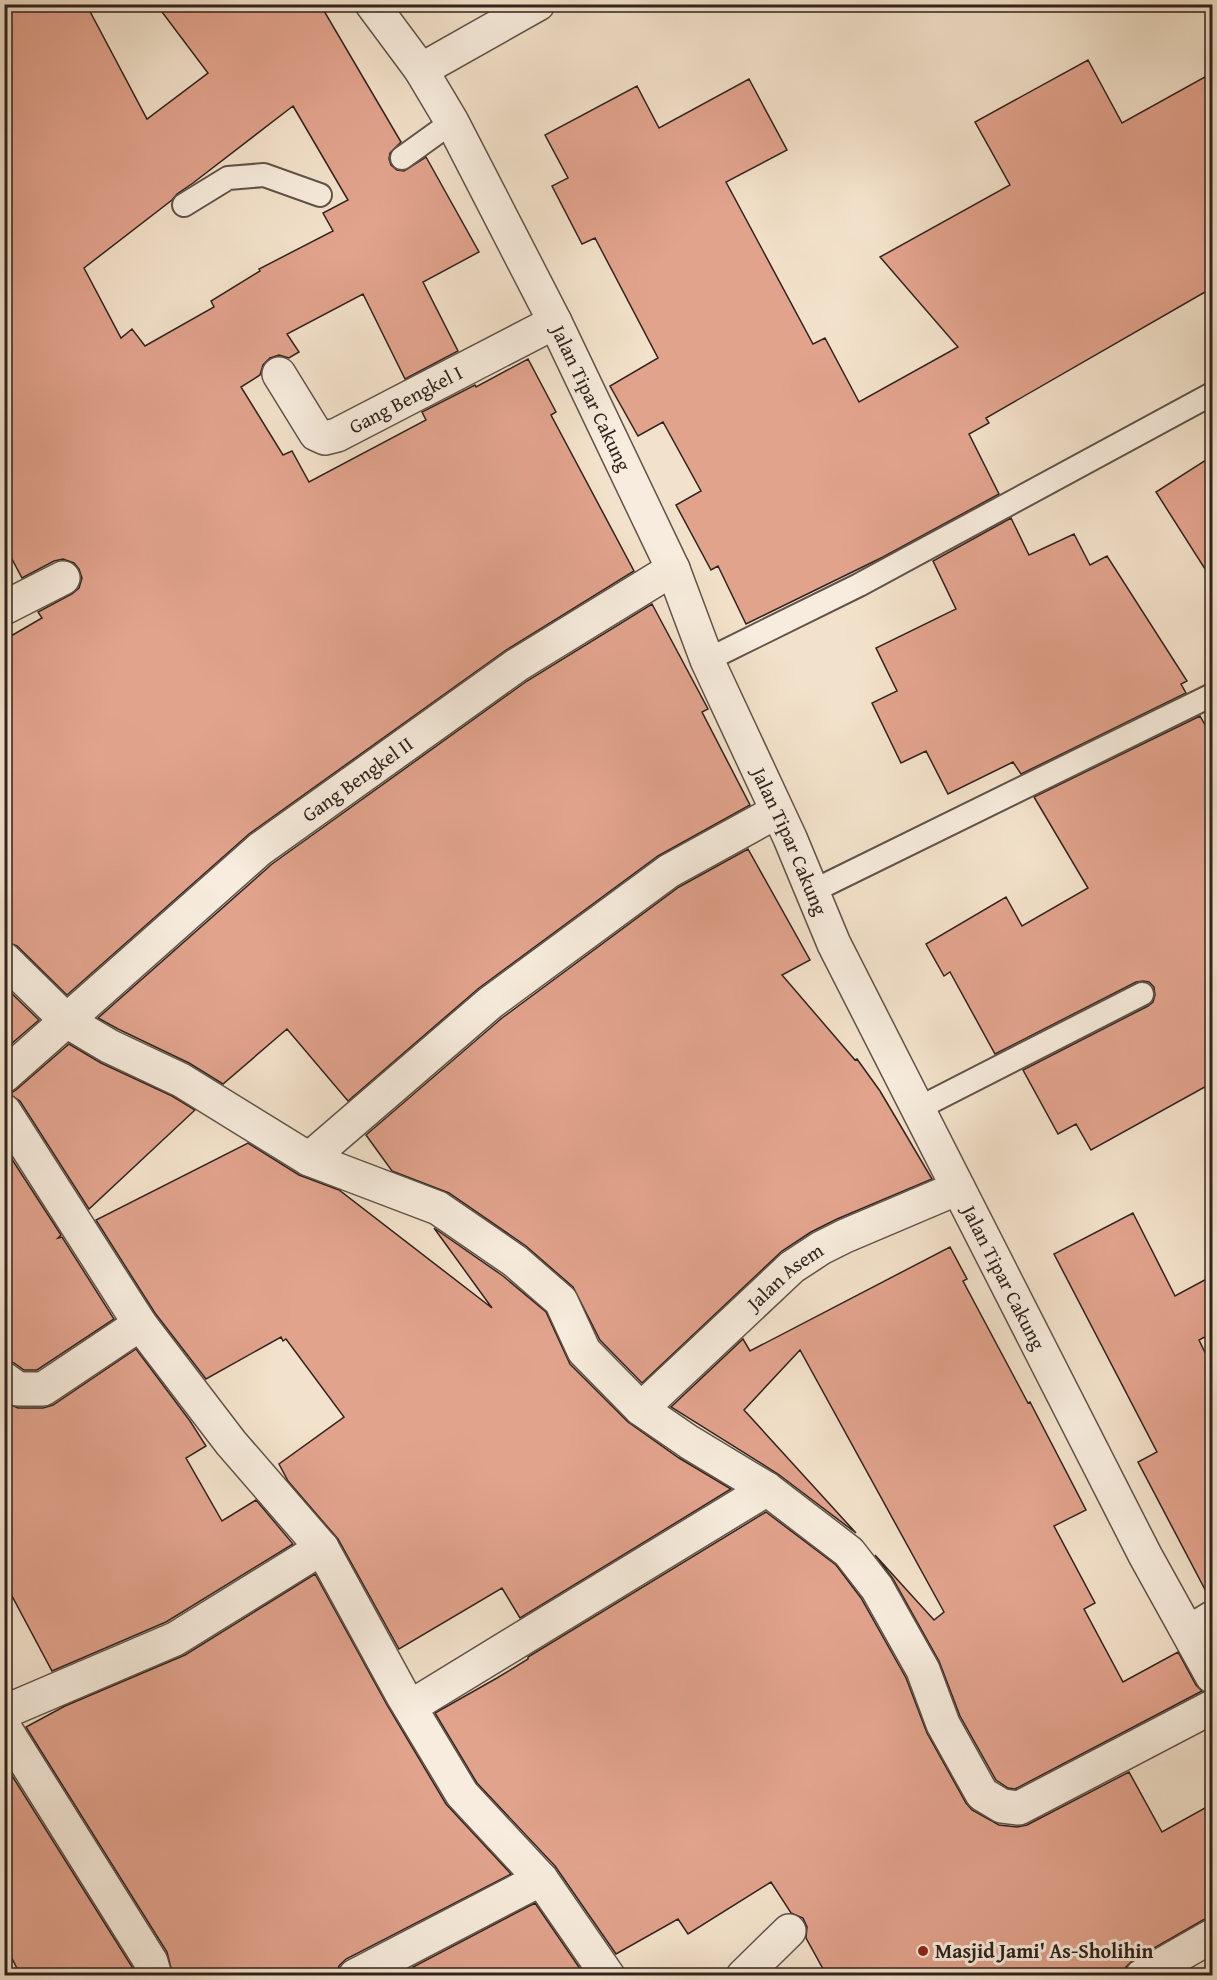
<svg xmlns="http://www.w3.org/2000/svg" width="1217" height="1980" font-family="'Gentium Book Plus',serif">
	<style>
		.building { fill: #e2a38d; stroke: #30231e; stroke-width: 1.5; fill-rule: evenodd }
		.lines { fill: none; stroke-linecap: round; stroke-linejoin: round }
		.service-casing { stroke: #615349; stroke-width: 26 }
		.minor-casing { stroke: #615349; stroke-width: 36 }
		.tertiary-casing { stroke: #615349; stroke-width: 36 }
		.service { stroke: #f7ecdd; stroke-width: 22 }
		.minor { stroke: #f7ecdd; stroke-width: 33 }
		.tertiary { stroke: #f7ecdd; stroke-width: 33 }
		.poi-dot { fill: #8f2418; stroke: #f7ecdd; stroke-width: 2 }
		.labels { text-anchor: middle; stroke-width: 6; stroke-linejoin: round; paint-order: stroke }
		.street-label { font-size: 20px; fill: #30231e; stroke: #f7ecdd }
		.poi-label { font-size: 20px; font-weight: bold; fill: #30231e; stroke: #f7ecdd; text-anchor: start }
	</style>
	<rect width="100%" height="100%" fill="#f3e2cb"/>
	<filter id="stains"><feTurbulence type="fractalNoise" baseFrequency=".00333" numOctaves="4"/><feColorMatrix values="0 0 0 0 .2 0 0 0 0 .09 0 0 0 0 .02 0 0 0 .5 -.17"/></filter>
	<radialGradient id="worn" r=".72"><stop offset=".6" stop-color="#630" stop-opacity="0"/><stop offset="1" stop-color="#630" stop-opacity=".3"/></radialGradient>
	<!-- building -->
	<path class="building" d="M 4,4 L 86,4 L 147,119 L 208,73 L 156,4 L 320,4 L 401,142 L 390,153 L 389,159 L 391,165 L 397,170 L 404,171 L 426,157 L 479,252 L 423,282 L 458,351 L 405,379 L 363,294 L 287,334 L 299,352 L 289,358 L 279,355 L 270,358 L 263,365 L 260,375 L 241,387 L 283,455 L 292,451 L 309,482 L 426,420 L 422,412 L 475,385 L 476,387 L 528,359 L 556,412 L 551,415 L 634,571 L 506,650 L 249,834 L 67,995 L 17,946 L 4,941 L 4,640 L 42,618 L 38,612 L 72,594 L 79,588 L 82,578 L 79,569 L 74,563 L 63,559 L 54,561 L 22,578 L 4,544 ZM 293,106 L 348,200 L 323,213 L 333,231 L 259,269 L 260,271 L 211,301 L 214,307 L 145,346 L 132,329 L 121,338 L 84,268 L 172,200 L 177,194 L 193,183 Z
		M 1088,60 L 1122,123 L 1212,73 L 1212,288 L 986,418 L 989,423 L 969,434 L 999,494 L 883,557 L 746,624 L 718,566 L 711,570 L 676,505 L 701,491 L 663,422 L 638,436 L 610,386 L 658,358 L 595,238 L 582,244 L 552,186 L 568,178 L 545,135 L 637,86 L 659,128 L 749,79 L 787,150 L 726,182 L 813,344 L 825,338 L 859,402 L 958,347 L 880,257 L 1010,185 L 975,122 Z
		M 1212,456 L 1212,580 L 1156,492 Z
		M 1011,518 L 1029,555 L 1074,534 L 1090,565 L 1107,556 L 1187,681 L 1181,684 L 1186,693 L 1021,774 L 1013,762 L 948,794 L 926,751 L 901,763 L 872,703 L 897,691 L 876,648 L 956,609 L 933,561 Z
		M 652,604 L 708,709 L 702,712 L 750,805 L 658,856 L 479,988 L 348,1101 L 287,1029 L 223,1084 L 189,1063 L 118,1029 L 98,1018 L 272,864 L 527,681 Z
		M 1200,716 L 1212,737 L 1212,1083 L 1091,1150 L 1076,1124 L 1058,1134 L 1023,1070 L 1148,1006 L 1153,1002 L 1155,995 L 1154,987 L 1149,982 L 1143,981 L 1136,982 L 995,1054 L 950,972 L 944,976 L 926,944 L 1006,897 L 1022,926 L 1088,888 L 1034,797 Z
		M 748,849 L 810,960 L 782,975 L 855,1060 L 857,1059 L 880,1091 L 932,1179 L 837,1219 L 811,1232 L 782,1251 L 642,1383 L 600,1340 L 573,1287 L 526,1246 L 449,1193 L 392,1171 L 366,1135 L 502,1018 L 679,887 Z
		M 4,986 L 39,1020 L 4,1050 Z
		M 69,1044 L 101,1063 L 172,1096 L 195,1110 L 89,1209 L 20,1101 L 9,1094 L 16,1090 Z
		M 248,1143 L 299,1175 L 339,1190 L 492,1308 L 434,1228 L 503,1276 L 546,1312 L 570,1364 L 628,1422 L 679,1458 L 731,1489 L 520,1618 L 502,1588 L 399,1649 L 338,1539 L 288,1481 L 279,1464 L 344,1417 L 286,1339 L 283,1341 L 281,1337 L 206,1379 L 155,1313 L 96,1220 Z
		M 4,1147 L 61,1235 L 58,1238 L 62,1237 L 114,1319 L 37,1370 L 24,1370 L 14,1363 L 4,1360 Z
		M 1133,1213 L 1175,1296 L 1212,1276 L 1212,1333 L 1199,1340 L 1212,1367 L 1212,1599 L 1210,1599 L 1138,1462 L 1157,1452 L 1054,1254 Z
		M 950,1247 L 967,1279 L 963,1281 L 1028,1403 L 1030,1402 L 1086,1510 L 1054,1526 L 1095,1603 L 1084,1609 L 1123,1682 L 1178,1652 L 1196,1685 L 1202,1691 L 1015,1789 L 1008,1788 L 996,1780 L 960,1716 L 939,1661 L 893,1579 L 875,1555 L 934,1620 L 944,1612 L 800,1350 L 744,1410 L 856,1533 L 778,1474 L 671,1407 L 743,1339 L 750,1351 Z
		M 136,1349 L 190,1421 L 206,1446 L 186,1458 L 222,1521 L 256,1500 L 293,1544 L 166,1622 L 52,1671 L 4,1581 L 4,1402 L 18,1408 L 43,1408 L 53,1405 Z
		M 766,1512 L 836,1565 L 861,1598 L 906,1678 L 927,1733 L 966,1803 L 972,1810 L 999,1825 L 1017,1827 L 1027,1825 L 1129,1772 L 1162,1832 L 1212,1804 L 1212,1917 L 1203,1920 L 1133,1960 L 1126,1967 L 1123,1976 L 827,1976 L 806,1938 L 807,1927 L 803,1918 L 791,1913 L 771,1882 L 688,1934 L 678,1919 L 616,1954 L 555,1866 L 477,1783 L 435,1713 L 497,1678 L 528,1659 L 528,1657 Z
		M 315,1574 L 387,1705 L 446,1804 L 511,1874 L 346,1959 L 339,1966 L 336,1976 L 173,1976 L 167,1952 L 26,1727 L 65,1706 L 185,1655 Z
		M 4,1763 L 134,1970 L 135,1976 L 21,1976 L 4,1943 Z
		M 535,1903 L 583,1973 L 578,1976 L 418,1976 L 413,1967 Z"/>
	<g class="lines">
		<defs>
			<path id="service" d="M 402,158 L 452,122
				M 184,205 L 228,178 L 264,175 L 320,195
				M 707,660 L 859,585 L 1212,394
				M 813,891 L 1212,695
				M 917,1109 L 1142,994"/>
			<g id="minor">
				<path d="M 421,70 L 538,4"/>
				<path id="s1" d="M 279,374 L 316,434 L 325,438 L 337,435 L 555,322"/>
				<path d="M 4,608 L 63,578"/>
				<path d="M 4,959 L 67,1021 L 109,1046 L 181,1080 L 309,1159 L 438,1208 L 515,1261 L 561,1301 L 584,1351 L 641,1409 L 689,1442 L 767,1489 L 849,1552 L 877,1588 L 905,1638 L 923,1670 L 943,1724 L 982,1794 L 1002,1806 L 1019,1808 L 1212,1707"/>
				<path id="s2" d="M 4,1076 L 260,849 L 517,665 L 673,569"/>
				<path d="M 4,1111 L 140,1324 L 231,1443 L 322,1548 L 403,1696 L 462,1794 L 541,1879 L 608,1976"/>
				<path d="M 309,1159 L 490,1003 L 669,871 L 776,812"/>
				<path d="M 4,1379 L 18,1389 L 43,1389 L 140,1324"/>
				<path id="s3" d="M 641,1409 L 792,1267 L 821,1248 L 845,1236 L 958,1188"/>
				<path d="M 1189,1632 L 1212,1618"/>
				<path d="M 410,1707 L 767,1489"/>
				<path d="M 4,1712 L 175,1639 L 322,1548"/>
				<path d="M 4,1727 L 151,1962 L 155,1976"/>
				<path d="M 355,1976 L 541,1879"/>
				<path d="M 743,1976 L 789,1931"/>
				<path d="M 1142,1976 L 1212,1936"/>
			</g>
			<g id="tertiary">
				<path id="s4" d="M 372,4 L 421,70 L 452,122 L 555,322 L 673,569 L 707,660 L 790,838 L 834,944 L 1145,1555 L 1212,1676"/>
			</g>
		</defs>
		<!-- service casing -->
		<use href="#service" class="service-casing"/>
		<!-- minor casing -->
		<use href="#minor" class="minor-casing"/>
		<!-- tertiary casing -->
		<use href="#tertiary" class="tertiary-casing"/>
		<!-- service -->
		<use href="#service" class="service"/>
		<!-- minor -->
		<use href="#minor" class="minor"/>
		<!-- tertiary -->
		<use href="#tertiary" class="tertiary"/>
	</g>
	<!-- markers -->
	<circle class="poi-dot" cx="923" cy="1951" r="6"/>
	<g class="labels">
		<!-- street labels -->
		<g class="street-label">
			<text dy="7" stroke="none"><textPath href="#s4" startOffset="452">Jalan Tipar Cakung</textPath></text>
			<text dy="7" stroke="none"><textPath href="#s1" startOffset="170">Gang Bengkel I</textPath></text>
			<text dy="7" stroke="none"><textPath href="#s2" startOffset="462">Gang Bengkel II</textPath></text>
			<text dy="7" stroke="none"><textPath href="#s4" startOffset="938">Jalan Tipar Cakung</textPath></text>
			<text dy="7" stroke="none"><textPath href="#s4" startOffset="1424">Jalan Tipar Cakung</textPath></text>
			<text dy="7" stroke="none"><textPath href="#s3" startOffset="196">Jalan Asem</textPath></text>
		</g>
		<!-- poi labels -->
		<g class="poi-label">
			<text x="935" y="1958">Masjid Jami' As-Sholihin</text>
		</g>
	</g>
	<!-- margin -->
	<rect width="1217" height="1980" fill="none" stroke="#f3e2cb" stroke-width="24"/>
	<rect x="6" y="6" width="1205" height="1968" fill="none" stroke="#30231e" stroke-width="3"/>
	<rect x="12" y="12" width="1193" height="1956" fill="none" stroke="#30231e" stroke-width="1.5"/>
	<rect width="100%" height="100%" filter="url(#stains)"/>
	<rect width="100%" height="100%" fill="url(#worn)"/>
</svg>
